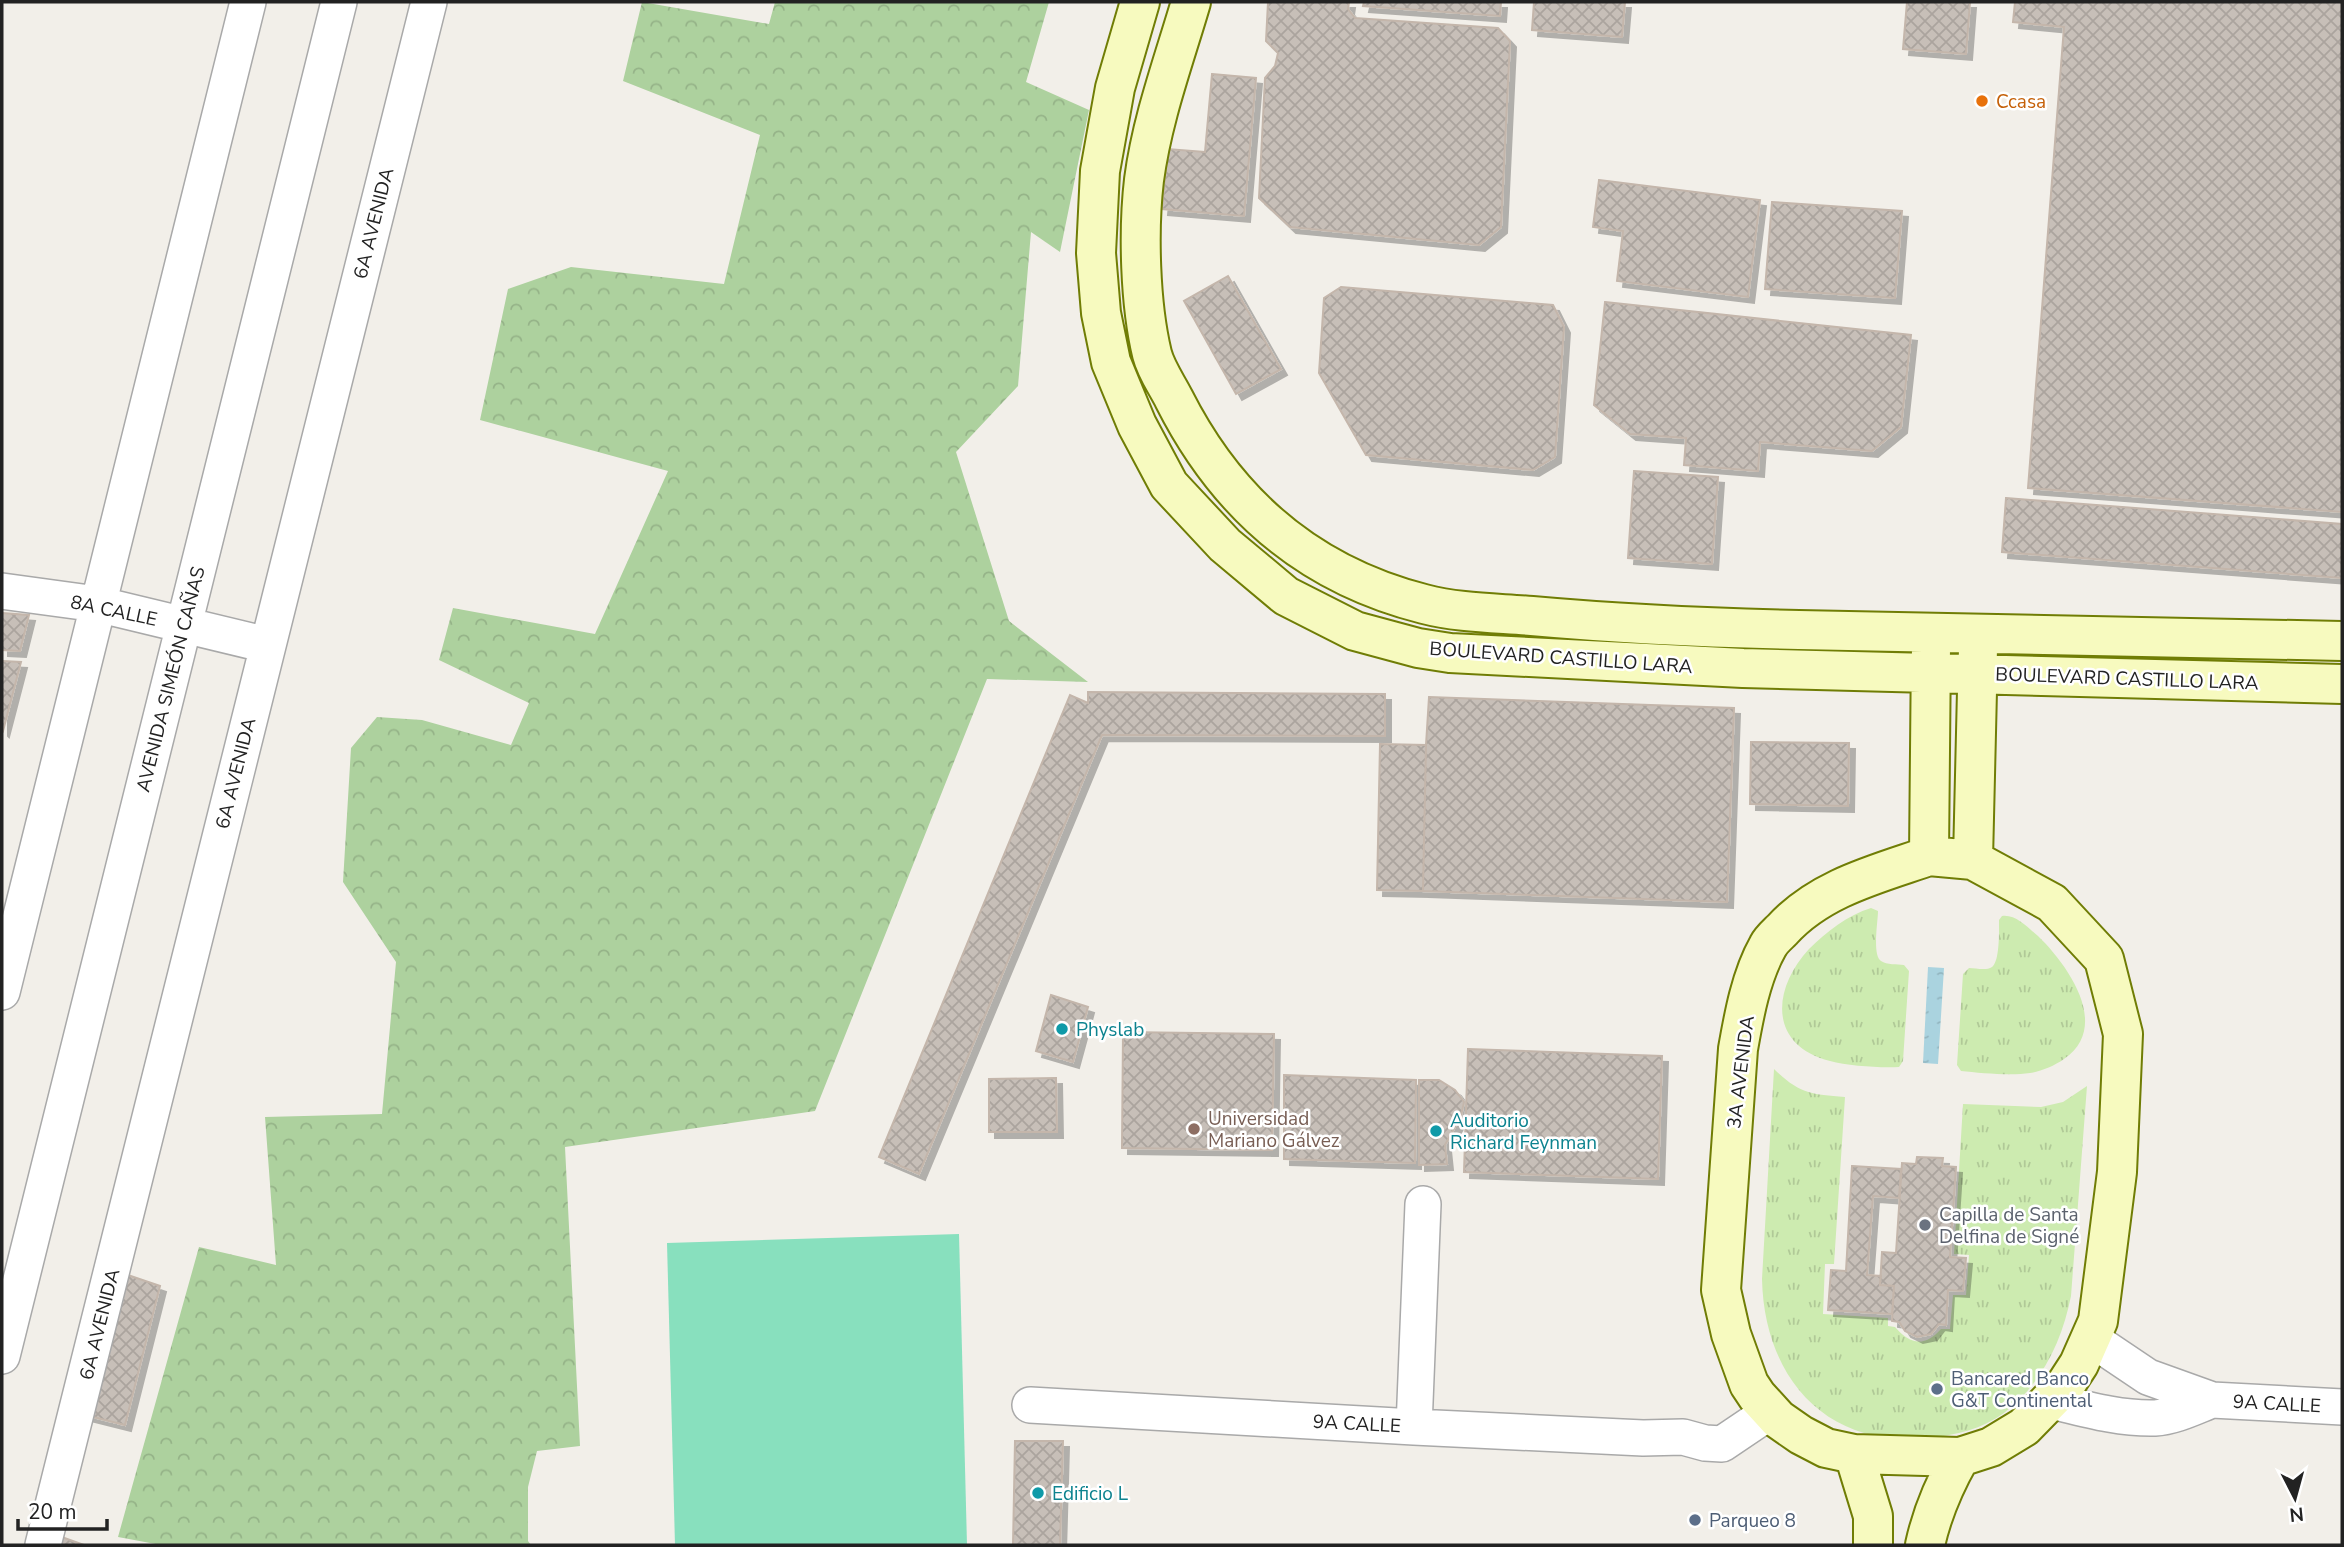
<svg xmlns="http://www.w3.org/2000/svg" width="2344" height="1547" font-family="'Nunito Sans',sans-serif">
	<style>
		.grass { fill: url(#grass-tufts) }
		.forest { fill: url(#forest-crowns) }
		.pitch { fill: #88e0be }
		.water { fill: url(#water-ripples) }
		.building { fill: url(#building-cross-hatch); stroke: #c4b6ab; stroke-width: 2; filter: url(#shadow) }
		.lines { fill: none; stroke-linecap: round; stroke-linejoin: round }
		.street-casing { stroke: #a9a9a9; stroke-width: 38 }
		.secondary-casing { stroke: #707d05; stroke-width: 42 }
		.street { stroke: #fff; stroke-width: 35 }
		.secondary { stroke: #f7fabf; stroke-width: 38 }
		.food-dot { fill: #e8710a; stroke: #fff; stroke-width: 2.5 }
		.culture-dot { fill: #0f9aa8; stroke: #fff; stroke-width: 2.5 }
		.education-dot { fill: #8d6e63; stroke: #fff; stroke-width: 2.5 }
		.worship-dot { fill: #6b7280; stroke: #fff; stroke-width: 2.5 }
		.service-dot { fill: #5c6f8a; stroke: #fff; stroke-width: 2.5 }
		.labels { text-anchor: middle; stroke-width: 5; stroke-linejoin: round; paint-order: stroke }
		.food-label { font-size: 19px; fill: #c56008; stroke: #fff; text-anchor: start }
		.street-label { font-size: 19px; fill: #222; stroke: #fff }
		.culture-label { font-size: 19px; fill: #0d838f; stroke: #fff; text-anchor: start }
		.education-label { font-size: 19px; fill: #785e54; stroke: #fff; text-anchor: start }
		.worship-label { font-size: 19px; fill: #5b616d; stroke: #fff; text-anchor: start }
		.service-label { font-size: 19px; fill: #4e5e75; stroke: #fff; text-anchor: start }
	</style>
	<defs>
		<pattern id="grass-tufts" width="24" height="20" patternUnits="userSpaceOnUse" patternTransform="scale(1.75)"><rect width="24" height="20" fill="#cdebb0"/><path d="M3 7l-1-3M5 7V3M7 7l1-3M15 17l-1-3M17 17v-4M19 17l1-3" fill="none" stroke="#b0c997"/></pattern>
		<pattern id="forest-crowns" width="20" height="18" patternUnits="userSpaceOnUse" patternTransform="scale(1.75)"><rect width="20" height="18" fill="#add19e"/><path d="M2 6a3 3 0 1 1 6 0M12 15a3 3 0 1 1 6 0" fill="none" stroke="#95b388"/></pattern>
		<pattern id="water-ripples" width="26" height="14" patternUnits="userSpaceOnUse" patternTransform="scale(1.75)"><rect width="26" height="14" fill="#aad3df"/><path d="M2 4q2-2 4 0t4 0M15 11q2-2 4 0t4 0" fill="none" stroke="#92b5bf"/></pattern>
		<pattern id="building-cross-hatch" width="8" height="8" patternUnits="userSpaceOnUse" patternTransform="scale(1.75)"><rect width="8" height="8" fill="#c7bfb8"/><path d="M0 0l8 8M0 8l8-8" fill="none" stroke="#aba49e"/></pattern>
		<filter id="shadow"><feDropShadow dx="6" dy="6" stdDeviation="0" flood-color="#0004"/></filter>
	</defs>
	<rect width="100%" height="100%" fill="#f2efe9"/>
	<!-- grass -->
	<path class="grass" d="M 1871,908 L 1878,911 C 1878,922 1872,955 1881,961 C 1887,965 1897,964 1904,965 L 1909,971 L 1903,1061 L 1899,1067 C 1880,1068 1848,1066 1830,1061 C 1768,1045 1772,989 1809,949 C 1826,932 1848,915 1871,908 Z
		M 2002,916 C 2016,914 2028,928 2038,936 C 2067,964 2112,1026 2064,1059 C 2054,1066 2042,1071 2030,1073 C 2011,1076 1980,1073 1961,1071 L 1957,1065 L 1963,974 L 1969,968 C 1976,968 1986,971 1992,967 C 2000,961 1999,930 1999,920 Z
		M 1774,1069 C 1800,1094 1810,1094 1845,1097 L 1834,1264 L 1825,1264 L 1823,1314 L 1888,1318 L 1888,1326 L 1895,1327 C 1910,1344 1924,1348 1941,1329 L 1950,1329 L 1953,1295 L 1966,1295 L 1969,1255 L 1954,1254 L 1963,1104 L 2041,1107 L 2063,1102 L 2087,1086 L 2071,1296 C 2062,1341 2042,1384 2004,1413 C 1982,1429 1956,1435 1929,1438 C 1826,1449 1764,1377 1762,1279 Z"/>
	<!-- forest -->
	<path class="forest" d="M 642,2 L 769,24 L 775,2 L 1049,2 L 1026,82 L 1089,110 L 1060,252 L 1031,232 L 1018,386 L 956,452 L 1009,621 L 1088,682 L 987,679 L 815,1111 L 565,1147 L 580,1446 L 537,1451 L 528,1487 L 528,1541 L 531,1545 L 161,1545 L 118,1537 L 199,1247 L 276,1265 L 265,1117 L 382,1114 L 396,962 L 343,882 L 351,748 L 377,717 L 422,720 L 511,745 L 529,703 L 439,660 L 453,608 L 595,634 L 668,471 L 480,420 L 508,289 L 571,267 L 724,284 L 760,135 L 623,81 Z"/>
	<!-- pitch -->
	<path class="pitch" d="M 959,1234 L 967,1545 L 675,1545 L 667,1243 Z"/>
	<!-- water -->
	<path class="water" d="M 1928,967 L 1944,968 L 1938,1064 L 1923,1063 Z"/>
	<!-- building -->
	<path class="building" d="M 1268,2 L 1349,2 L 1348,9 L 1355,18 L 1498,28 L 1510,41 L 1501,227 L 1479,245 L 1290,227 L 1259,198 L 1265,78 L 1275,66 L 1278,53 L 1266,41 Z
		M 1364,2 L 1501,2 L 1500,16 L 1363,6 Z
		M 1534,2 L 1625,2 L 1622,37 L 1532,30 Z
		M 1907,2 L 1970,2 L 1966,54 L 1903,49 Z
		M 2015,2 L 2342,2 L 2342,512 L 2028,488 L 2064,27 L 2013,22 Z
		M 1212,74 L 1256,78 L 1244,216 L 1162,209 L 1168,149 L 1205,152 Z
		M 1599,180 L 1760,200 L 1748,297 L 1617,281 L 1623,231 L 1593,227 Z
		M 1772,202 L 1902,211 L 1895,298 L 1765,289 Z
		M 1228,276 L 1281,369 L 1236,394 L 1184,301 Z
		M 1341,287 L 1553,305 L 1564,327 L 1555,457 L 1533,470 L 1366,455 L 1319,373 L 1324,298 Z
		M 1605,302 L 1911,335 L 1901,427 L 1872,451 L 1760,442 L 1758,471 L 1684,465 L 1686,438 L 1630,434 L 1594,405 Z
		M 1634,471 L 1718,477 L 1712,564 L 1628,558 Z
		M 2006,498 L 2342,524 L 2342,578 L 2002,552 Z
		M 2,613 L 29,615 L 20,651 L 2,650 Z
		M 2,661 L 21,662 L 3,731 L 2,730 Z
		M 1088,692 L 1385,694 L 1385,736 L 1102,735 L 919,1174 L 879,1157 L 1070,695 L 1088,703 Z
		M 1429,697 L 1734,708 L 1727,902 L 1423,891 L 1426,745 Z
		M 1751,742 L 1849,743 L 1848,806 L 1750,804 Z
		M 1380,744 L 1426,745 L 1423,891 L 1377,890 Z
		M 1051,995 L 1088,1007 L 1073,1062 L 1036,1051 Z
		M 1123,1032 L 1274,1034 L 1272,1150 L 1122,1148 Z
		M 1468,1049 L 1662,1056 L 1658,1179 L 1464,1172 Z
		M 1284,1075 L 1416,1080 L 1415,1163 L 1284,1159 Z
		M 1056,1078 L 1057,1132 L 989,1132 L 989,1079 Z
		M 1419,1080 L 1439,1080 L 1455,1090 L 1464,1102 L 1461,1116 L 1445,1145 L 1447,1164 L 1419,1165 Z
		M 1917,1157 L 1943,1158 L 1942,1166 L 1956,1167 L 1950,1257 L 1966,1258 L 1963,1291 L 1948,1290 L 1946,1325 L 1939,1324 L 1931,1334 L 1917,1337 L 1905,1331 L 1899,1322 L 1892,1321 L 1894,1286 L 1880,1285 L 1882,1252 L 1896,1253 L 1902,1163 L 1916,1164 Z
		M 1852,1166 L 1901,1169 L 1899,1198 L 1873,1196 L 1867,1275 L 1881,1276 L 1880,1285 L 1894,1286 L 1892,1314 L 1828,1310 L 1831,1270 L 1846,1271 Z
		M 119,1272 L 160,1286 L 125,1425 L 85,1415 Z
		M 1015,1441 L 1063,1441 L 1060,1545 L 1013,1545 Z
		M 56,1535 L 84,1545 L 53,1545 Z"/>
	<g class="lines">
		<defs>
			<path id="street" d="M 2,591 L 97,604 L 267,645
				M 2,992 L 248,2
				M 2090,1338 L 2148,1377 L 2212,1400 L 2342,1407
				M 2,1356 L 339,2
				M 2052,1401 C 2085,1409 2120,1419 2155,1418 C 2174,1417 2194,1407 2212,1400
				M 1030,1405 L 1414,1427 L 1643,1438 L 1683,1437 L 1705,1443 L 1722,1444 L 1771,1411
				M 1414,1427 L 1423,1204
				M 43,1545 L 429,2"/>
			<path id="secondary" d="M 1140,2 L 1115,88 L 1100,171 L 1096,253 L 1101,313 L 1111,362 L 1137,425 L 1169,485 L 1225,545 L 1286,596 L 1355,631 L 1418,648 L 1450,653 L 1743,668 L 2342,684
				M 1191,2 C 1174,60 1152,119 1144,180 C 1138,231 1140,304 1152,354 C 1156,370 1167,385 1174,399 C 1227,504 1309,575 1424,604 C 1458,613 1496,613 1532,616 C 1621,624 1710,628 1799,630 C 1980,634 2161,638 2342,641
				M 1929,856 L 1973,860 L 2052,903 L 2104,959 L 2123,1034 L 2117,1172 L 2098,1321 L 2079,1364 L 2066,1384 L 2024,1427 L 1991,1447 L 1960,1457 L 1854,1454 L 1826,1448 L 1801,1435 L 1778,1419 L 1757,1396 L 1749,1384 L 1731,1334 L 1721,1290 L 1738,1049 C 1744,1015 1751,976 1768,946 C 1771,940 1777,935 1782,930 C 1820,888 1877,874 1929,856 Z
				M 1929,856 L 1931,646
				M 1973,860 L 1978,648
				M 1854,1454 L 1873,1516 L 1873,1545
				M 1925,1545 C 1932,1513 1944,1485 1960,1457"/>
		</defs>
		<!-- street casing -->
		<use href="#street" class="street-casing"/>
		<!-- secondary casing -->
		<use href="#secondary" class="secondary-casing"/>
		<!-- street -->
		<use href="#street" class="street"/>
		<!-- secondary -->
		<use href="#secondary" class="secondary"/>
	</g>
	<!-- markers -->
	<circle class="food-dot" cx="1982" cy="101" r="7"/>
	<g class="culture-dot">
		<circle cx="1062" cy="1029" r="7"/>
		<circle cx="1436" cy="1131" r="7"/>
		<circle cx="1038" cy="1493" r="7"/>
	</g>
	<circle class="education-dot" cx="1194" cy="1129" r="7"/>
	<circle class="worship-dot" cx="1925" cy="1225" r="7"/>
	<g class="service-dot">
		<circle cx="1937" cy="1389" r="7"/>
		<circle cx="1695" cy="1520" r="7"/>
	</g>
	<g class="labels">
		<!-- food labels -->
		<g class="food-label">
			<text x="1996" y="108">Ccasa</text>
		</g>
		<!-- street labels -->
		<g class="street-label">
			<text transform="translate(373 223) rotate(-76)" y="7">6A AVENIDA</text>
			<text transform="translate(114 610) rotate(12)" y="7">8A CALLE</text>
			<text transform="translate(1561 657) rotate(4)" y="7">BOULEVARD CASTILLO LARA</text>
			<text transform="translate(2127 678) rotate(2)" y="7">BOULEVARD CASTILLO LARA</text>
			<text transform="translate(170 679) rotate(-76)" y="7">AVENIDA SIMEÓN CAÑAS</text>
			<text transform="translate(235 773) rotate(-76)" y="7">6A AVENIDA</text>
			<text transform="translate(1740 1072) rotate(-83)" y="7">3A AVENIDA</text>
			<text transform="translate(99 1324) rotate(-76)" y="7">6A AVENIDA</text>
			<text transform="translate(2277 1403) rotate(3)" y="7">9A CALLE</text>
			<text transform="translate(1357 1423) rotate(3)" y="7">9A CALLE</text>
		</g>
		<!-- culture labels -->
		<g class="culture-label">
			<text x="1076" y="1036">Physlab</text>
			<text x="1450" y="1127">Auditorio<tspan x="1450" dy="22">Richard Feynman</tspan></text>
			<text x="1052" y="1500">Edificio L</text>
		</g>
		<!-- education labels -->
		<g class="education-label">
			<text x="1208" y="1125">Universidad<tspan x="1208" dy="22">Mariano Gálvez</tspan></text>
		</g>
		<!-- worship labels -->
		<g class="worship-label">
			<text x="1939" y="1221">Capilla de Santa<tspan x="1939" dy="22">Delfina de Signé</tspan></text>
		</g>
		<!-- service labels -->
		<g class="service-label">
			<text x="1951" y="1385">Bancared Banco<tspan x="1951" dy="22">G&amp;T Continental</tspan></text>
			<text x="1709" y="1527">Parqueo 8</text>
		</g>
	</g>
	<!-- border -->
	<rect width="2344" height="1547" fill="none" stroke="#222222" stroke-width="7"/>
	<!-- north arrow -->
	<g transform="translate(2295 1498) rotate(174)" stroke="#ffffff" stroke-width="5" paint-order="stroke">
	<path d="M0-5L12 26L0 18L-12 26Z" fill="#222222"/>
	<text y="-10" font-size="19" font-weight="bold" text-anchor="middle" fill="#222222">N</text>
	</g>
	<!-- scale -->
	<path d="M18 1519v10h89v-10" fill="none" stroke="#222222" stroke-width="3.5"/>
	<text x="28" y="1519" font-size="21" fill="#222222" stroke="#ffffff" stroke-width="5" paint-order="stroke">20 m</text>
</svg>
